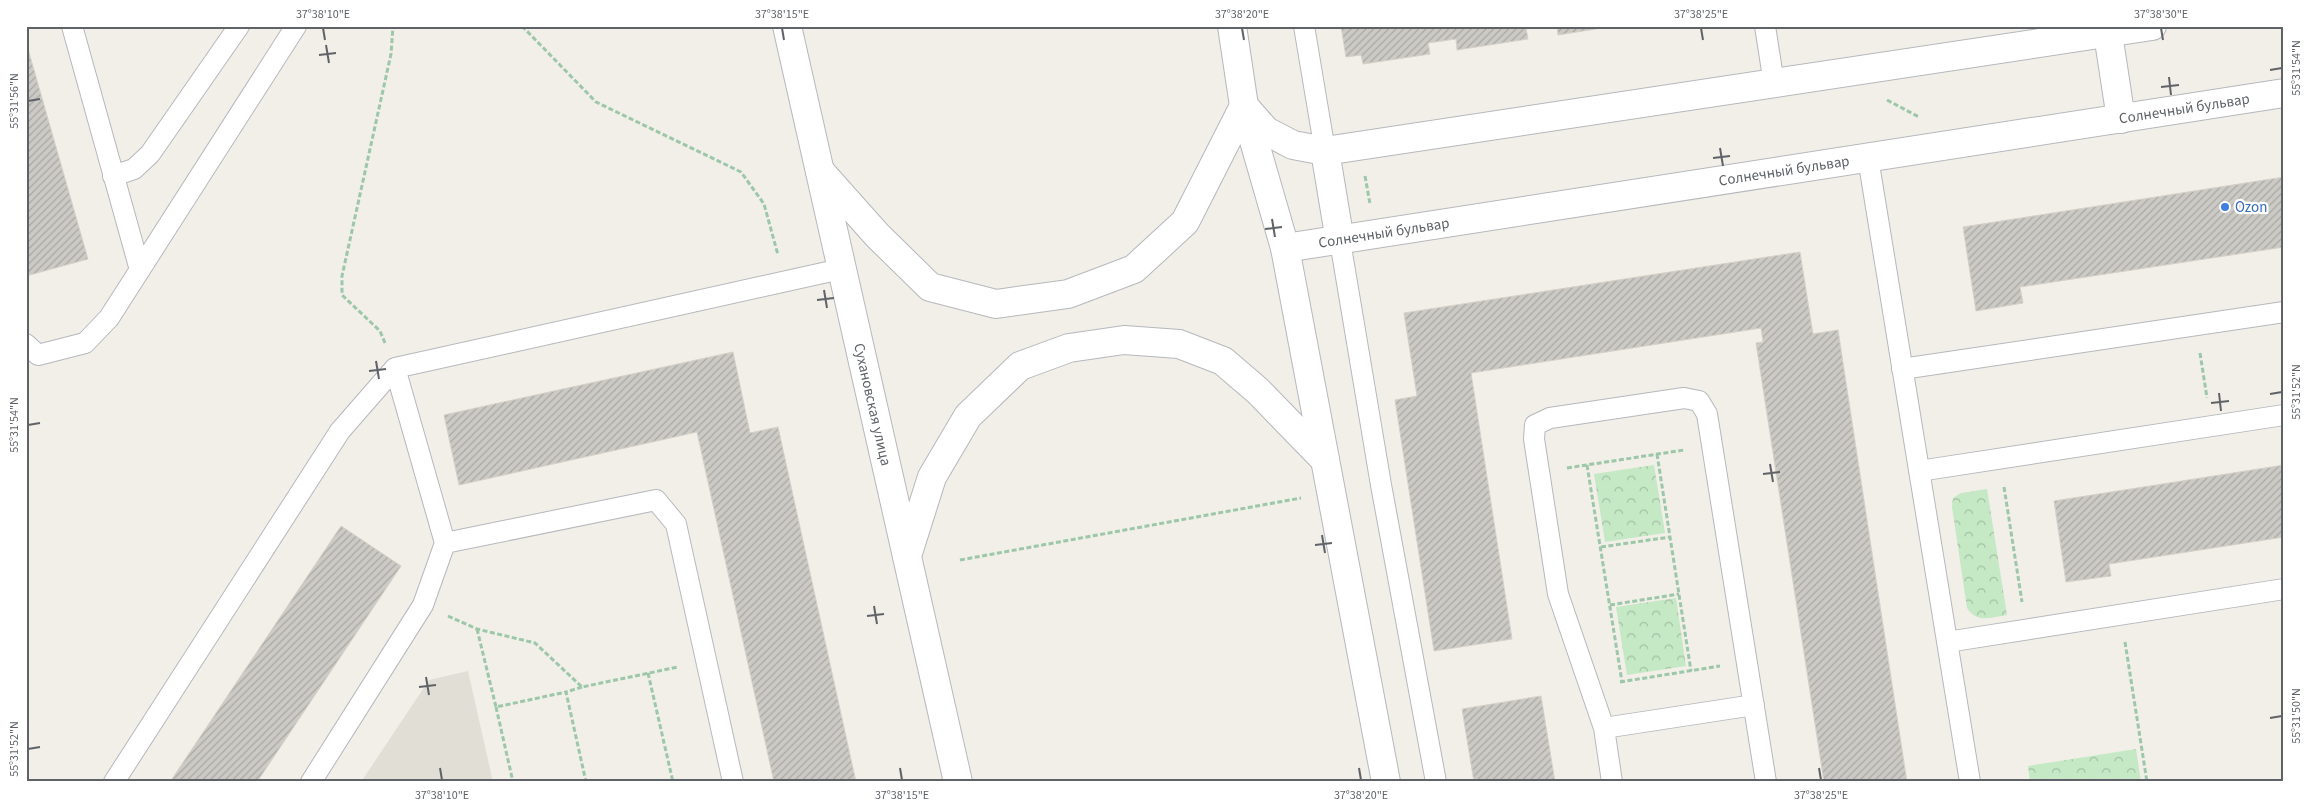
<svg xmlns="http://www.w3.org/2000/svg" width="2310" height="808" font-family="'Source Sans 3',sans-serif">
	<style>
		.education { fill: #e1ded6 }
		.forest { fill: url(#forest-crowns) }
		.building { fill: url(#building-hatch); stroke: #d6d1c6 }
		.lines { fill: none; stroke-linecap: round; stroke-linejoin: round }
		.service-casing { stroke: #b5b8bc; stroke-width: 22 }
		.minor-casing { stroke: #b5b8bc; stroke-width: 30 }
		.tertiary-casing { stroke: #b5b8bc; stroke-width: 30 }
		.path { stroke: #9cc7a9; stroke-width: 3; stroke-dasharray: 5 2.5; stroke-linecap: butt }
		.service { stroke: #fff; stroke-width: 20 }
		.minor { stroke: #fff; stroke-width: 28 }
		.tertiary { stroke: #fff; stroke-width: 28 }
		.ticks { fill: none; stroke: #5f6368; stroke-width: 2 }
		.shop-dot { fill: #3f7fe0; stroke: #fff; stroke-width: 2 }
		.labels { text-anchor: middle; stroke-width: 4.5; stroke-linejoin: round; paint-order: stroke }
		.street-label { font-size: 15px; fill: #5f6368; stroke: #fff }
		.shop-label { font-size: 15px; fill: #366cbe; stroke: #fff; text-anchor: start }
		.neatline { fill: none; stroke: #5f6368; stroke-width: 2 }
		.ticks-label { font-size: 12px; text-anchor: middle; fill: #5f6368 }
	</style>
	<defs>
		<pattern id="forest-crowns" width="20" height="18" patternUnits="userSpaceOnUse" patternTransform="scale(1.25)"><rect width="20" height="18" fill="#c5e8c5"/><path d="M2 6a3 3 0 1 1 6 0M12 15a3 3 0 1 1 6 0" fill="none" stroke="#a3c0a4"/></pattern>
		<pattern id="building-hatch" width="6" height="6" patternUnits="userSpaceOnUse" patternTransform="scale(1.25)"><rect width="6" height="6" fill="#cccac5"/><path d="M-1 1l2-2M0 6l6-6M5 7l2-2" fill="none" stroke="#a9a8a4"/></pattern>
	</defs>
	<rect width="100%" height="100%" fill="#f1efe8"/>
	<!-- education -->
	<path class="education" d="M 468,671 L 493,782 L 361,782 L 429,680 Z"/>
	<!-- forest -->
	<path class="forest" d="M 1654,465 L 1665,533 L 1605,542 L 1594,474 Z
		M 1987,489 L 2007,615 C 1992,617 1977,624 1967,608 L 1952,507 L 1953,498 L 1961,493 Z
		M 1676,598 L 1686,666 L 1627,675 L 1616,607 Z
		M 2136,749 L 2141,782 L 2030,782 L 2028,766 Z"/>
	<!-- building -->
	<path class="building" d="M 1341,26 L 1537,26 L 1526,28 L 1528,39 L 1457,50 L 1456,39 L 1428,43 L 1430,54 L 1363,64 L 1361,55 L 1346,57 Z
		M 1557,26 L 1614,26 L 1558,35 Z
		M 26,42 L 88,259 L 26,276 Z
		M 2284,177 L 2284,247 L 2020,287 L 2023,303 L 1976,311 L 1963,227 Z
		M 1800,252 L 1813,334 L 1838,330 L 1907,782 L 1824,782 L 1756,343 L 1763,342 L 1761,328 L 1471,373 L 1512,639 L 1434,651 L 1395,400 L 1417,396 L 1404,313 Z
		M 733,352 L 750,433 L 778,427 L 856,782 L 774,782 L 697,432 L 459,485 L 444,415 Z
		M 2284,465 L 2284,537 L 2109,564 L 2111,576 L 2066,582 L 2054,501 Z
		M 341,526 L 401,566 L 257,782 L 170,782 Z
		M 1541,696 L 1555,782 L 1474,782 L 1462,709 Z"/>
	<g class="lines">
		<defs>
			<path id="service" d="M 72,26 L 140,270
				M 1304,26 L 1325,151
				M 1765,26 L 1774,84
				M 1868,158 L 1970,782
				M 113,176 L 134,169 L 150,154 L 239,26
				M 1340,241 L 1381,485 L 1436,782
				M 26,344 L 38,355 L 85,343 L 109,318 L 296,26
				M 1902,369 L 2284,312
				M 1919,471 L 2284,415
				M 445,543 L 656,500 L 676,524 L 733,782
				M 1947,642 L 2284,589
				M 1604,728 L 1754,705
				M 114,782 L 340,431 L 395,368 L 841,269
				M 311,782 L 423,605 L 445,543 L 395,368
				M 1612,782 L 1604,728 L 1558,594 L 1534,439 L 1535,425 L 1550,418 L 1684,398 L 1699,401 L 1707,414 L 1766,782"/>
			<g id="minor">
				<path d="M 1232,26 L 1244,106 L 1266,131 L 1293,145 L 1325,151 L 2152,26"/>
				<path d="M 2108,34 L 2121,119"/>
				<path d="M 1325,151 L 1340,241"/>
				<path d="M 820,171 L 877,235 L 930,287 L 996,304 L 1068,294 L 1134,269 L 1185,222 L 1244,106"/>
				<path id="s1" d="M 1285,248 L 2284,93"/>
			</g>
			<g id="tertiary">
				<path id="s2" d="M 787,26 L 958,782"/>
				<path d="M 1244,106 L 1285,248 L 1386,782"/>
				<path d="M 907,556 L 932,477 L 968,416 L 1020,366 L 1069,348 L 1124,340 L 1179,344 L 1223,361 L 1258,391 L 1325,460"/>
			</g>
		</defs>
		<!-- service casing -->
		<use href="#service" class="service-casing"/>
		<!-- minor casing -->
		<use href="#minor" class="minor-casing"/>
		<!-- tertiary casing -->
		<use href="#tertiary" class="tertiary-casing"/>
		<!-- path -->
		<path class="path" d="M 522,26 L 596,102 L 741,172 L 764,204 L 778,255
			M 1887,100 L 1919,117
			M 1365,176 L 1370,204
			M 385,343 L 380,331 L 342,295 L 342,276 L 391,54 L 393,26
			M 2200,353 L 2207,398
			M 1657,454 L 1691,671
			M 1587,465 L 1622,682
			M 1567,468 L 1684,450
			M 2004,487 L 2022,602
			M 1601,547 L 1670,537
			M 960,560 L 1301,498
			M 1610,605 L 1679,594
			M 448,616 L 477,629 L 535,643 L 582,687 L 678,667
			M 477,629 L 496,707 L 566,692
			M 2125,642 L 2147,782
			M 648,673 L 673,782
			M 1620,682 L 1720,666
			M 582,687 L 566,692 L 586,782
			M 496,707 L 513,782"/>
		<!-- service -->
		<use href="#service" class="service"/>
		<!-- minor -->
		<use href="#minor" class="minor"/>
		<!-- tertiary -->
		<use href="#tertiary" class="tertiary"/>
	</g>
	<!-- ticks -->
	<path class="ticks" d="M 323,28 L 325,40M 782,28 L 784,40M 1242,28 L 1244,40M 1701,28 L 1703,40M 2161,28 L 2163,40M 326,45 L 329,63M 319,55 L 336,53M 2270,70 L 2282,68M 2169,77 L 2171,95M 2161,87 L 2179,85M 28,101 L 40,99M 1720,148 L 1723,166M 1713,158 L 1730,156M 1272,219 L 1275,237M 1265,229 L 1282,227M 824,290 L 827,308M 817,300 L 834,298M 376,361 L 379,379M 369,371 L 386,369M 2219,393 L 2221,411M 2270,394 L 2282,392M 2211,403 L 2229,401M 28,425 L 40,423M 1770,464 L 1773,482M 1763,474 L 1780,472M 1322,535 L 1325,553M 1315,545 L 1332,543M 874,606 L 877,624M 867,616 L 884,614M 426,677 L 429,695M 419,687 L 436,685M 2270,718 L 2282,716M 28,749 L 40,747M 440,768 L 442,780M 900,768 L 902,780M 1359,768 L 1361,780M 1819,768 L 1821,780"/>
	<!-- markers -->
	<circle class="shop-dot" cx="2225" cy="207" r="5"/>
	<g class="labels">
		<!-- street labels -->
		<g class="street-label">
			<text dy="5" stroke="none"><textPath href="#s1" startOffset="910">Солнечный бульвар</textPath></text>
			<text dy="5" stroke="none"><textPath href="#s1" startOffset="505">Солнечный бульвар</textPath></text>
			<text dy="5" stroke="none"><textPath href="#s1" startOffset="100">Солнечный бульвар</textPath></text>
			<text dy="5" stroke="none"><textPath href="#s2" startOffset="388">Сухановская улица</textPath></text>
		</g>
		<!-- shop labels -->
		<g class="shop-label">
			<text x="2235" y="212">Ozon</text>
		</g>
	</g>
	<!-- border -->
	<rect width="2310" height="808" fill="none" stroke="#ffffff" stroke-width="55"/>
	<rect x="28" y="28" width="2254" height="752" class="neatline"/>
	<g class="ticks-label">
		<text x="323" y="18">37°38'10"E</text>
		<text x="782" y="18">37°38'15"E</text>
		<text x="1242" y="18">37°38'20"E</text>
		<text x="1701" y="18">37°38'25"E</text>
		<text x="2161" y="18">37°38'30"E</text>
		<text transform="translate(2296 68) rotate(-90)" y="4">55°31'54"N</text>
		<text transform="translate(14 101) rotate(-90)" y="4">55°31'56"N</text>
		<text transform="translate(2296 392) rotate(-90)" y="4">55°31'52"N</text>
		<text transform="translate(14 425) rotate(-90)" y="4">55°31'54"N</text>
		<text transform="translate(2296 716) rotate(-90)" y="4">55°31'50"N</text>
		<text transform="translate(14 749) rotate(-90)" y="4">55°31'52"N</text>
		<text x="442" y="799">37°38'10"E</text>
		<text x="902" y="799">37°38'15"E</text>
		<text x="1361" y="799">37°38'20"E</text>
		<text x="1821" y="799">37°38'25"E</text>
	</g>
</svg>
